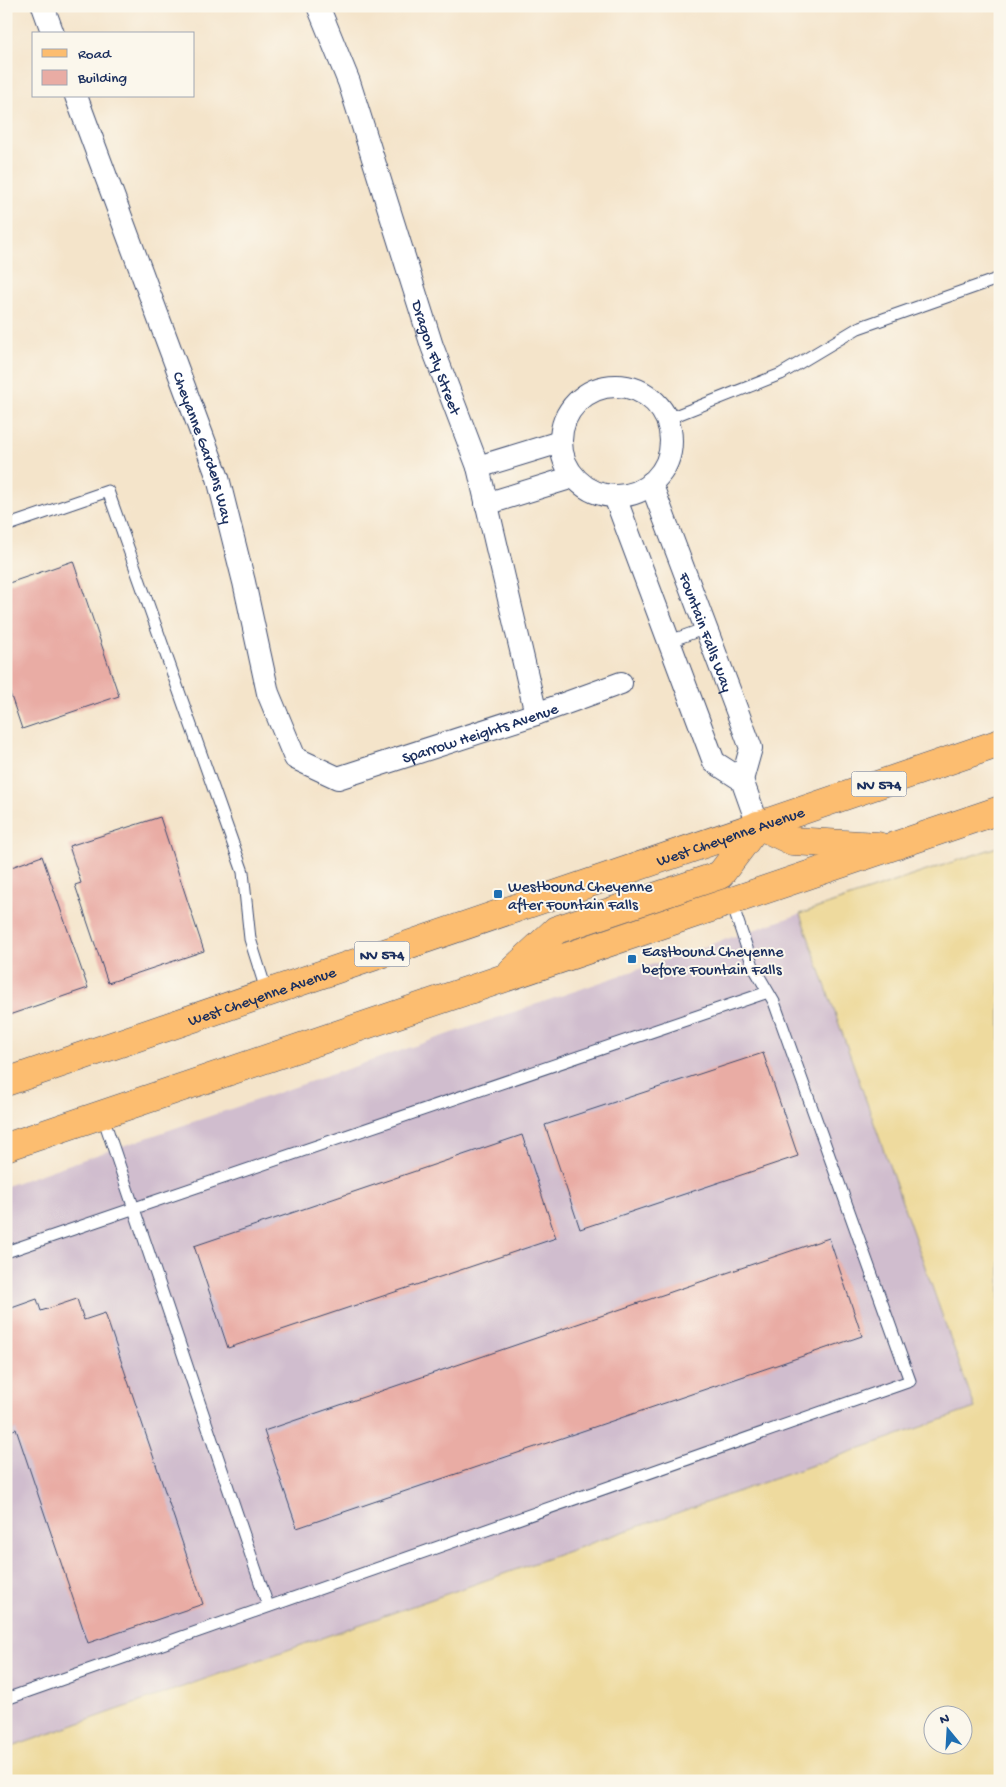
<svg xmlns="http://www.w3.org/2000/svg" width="1006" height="1787" font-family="'Gochi Hand',sans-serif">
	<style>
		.industrial { fill: #d0bdce }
		.sand { fill: #eeda9e; stroke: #84847e; fill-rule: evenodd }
		.building { fill: #e9aca4 }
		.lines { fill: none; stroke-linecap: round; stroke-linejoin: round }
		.lane-casing { stroke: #3c4a6e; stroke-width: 13 }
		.street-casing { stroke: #3c4a6e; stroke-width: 24 }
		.primary-casing { stroke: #3c4a6e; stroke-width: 29 }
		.lane { stroke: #fff; stroke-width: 11 }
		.street { stroke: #fff; stroke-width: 22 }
		.primary { stroke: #fcbd6f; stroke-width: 28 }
		.poi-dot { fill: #1f6fb2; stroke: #fbf7ec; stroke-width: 2 }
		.labels { text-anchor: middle; stroke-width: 4; stroke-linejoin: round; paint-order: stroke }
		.shield { fill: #fbf7ec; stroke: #5e6b89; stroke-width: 1 }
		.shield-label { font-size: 15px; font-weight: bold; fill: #1b2f5e }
		.street-label { font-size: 16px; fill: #1b2f5e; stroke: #fbf7ec }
		.poi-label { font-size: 16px; fill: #1b2f5e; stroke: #fbf7ec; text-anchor: start }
	</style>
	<rect width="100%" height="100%" fill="#fbf7ec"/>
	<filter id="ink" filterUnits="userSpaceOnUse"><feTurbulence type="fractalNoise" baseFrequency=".02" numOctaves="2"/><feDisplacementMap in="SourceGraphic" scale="10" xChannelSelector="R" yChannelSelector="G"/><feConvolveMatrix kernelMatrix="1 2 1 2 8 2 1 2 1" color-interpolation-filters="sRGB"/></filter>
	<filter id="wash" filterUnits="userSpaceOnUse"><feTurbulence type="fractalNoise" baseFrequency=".0096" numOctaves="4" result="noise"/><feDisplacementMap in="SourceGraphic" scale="20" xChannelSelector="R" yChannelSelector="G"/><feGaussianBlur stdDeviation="1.12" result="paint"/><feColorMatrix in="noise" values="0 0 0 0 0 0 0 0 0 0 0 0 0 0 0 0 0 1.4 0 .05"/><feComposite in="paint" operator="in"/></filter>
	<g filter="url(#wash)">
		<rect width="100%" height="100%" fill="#f4e4ca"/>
		<!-- industrial -->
		<path class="industrial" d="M 800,914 L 975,1408 L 6,1749 L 6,1186 Z"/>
		<!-- sand -->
		<path class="sand" d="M 1000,846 L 1000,1781 L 6,1781 L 6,1749 L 975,1408 L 800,914 ZM 934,1714 L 964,1714 L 964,1744 L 934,1744 Z"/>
		<g id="blocks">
			<!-- building -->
			<path class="building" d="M 73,561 L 119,696 L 22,729 L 6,681 L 6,584 Z
				M 160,817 L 204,951 L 108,983 L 75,885 L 81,883 L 69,846 Z
				M 42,856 L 88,988 L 6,1016 L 6,869 Z
				M 763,1053 L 798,1156 L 580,1229 L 545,1125 Z
				M 522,1135 L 556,1238 L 228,1348 L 194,1246 Z
				M 829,1238 L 862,1336 L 297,1528 L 264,1431 Z
				M 37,1299 L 41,1311 L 77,1299 L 84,1320 L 105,1313 L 203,1604 L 88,1643 L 16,1429 L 6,1432 L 6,1310 Z"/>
		</g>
	</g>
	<g filter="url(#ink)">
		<use href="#blocks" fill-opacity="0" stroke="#3c4a6e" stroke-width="1"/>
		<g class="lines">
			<defs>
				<path id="lane" d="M 667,419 L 781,374 L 858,328 L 1000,278
					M 6,526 L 108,491 L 243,872 L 250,939 L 267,993
					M 670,641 L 706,628
					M 102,1114 L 268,1606
					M 6,1252 L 768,992
					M 6,1699 L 910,1381 L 774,1002 L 753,966 L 731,901"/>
				<g id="street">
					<path d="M 43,6 L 53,34"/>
					<path id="s1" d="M 318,6 L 349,82 L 432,346 L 478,467 L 536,714"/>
					<path id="s2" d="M 76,96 L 218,478 L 244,582 L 268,693 L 295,758 L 338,778 L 536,714 L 621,683"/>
					<circle cx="616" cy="441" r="55"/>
					<path d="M 478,467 L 560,442"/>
					<path id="s3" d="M 651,483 L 751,748 L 742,780"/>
					<path d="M 615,497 L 714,762 L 742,780 L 758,825"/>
					<path d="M 486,504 L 573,477"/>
				</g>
				<g id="primary">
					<path d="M 758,825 L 792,841 L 878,846"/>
					<path d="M 512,971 L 556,930 L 720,875 L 758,825"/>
					<path id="s4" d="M 6,1082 L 1000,743"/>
					<path d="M 6,1147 L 1000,810"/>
				</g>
			</defs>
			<!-- lane casing -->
			<use href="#lane" class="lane-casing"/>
			<!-- street casing -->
			<use href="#street" class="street-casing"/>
			<!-- primary casing -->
			<use href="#primary" class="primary-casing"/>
			<!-- lane -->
			<use href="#lane" class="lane"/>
			<!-- street -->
			<use href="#street" class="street"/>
			<!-- primary -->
			<use href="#primary" class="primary"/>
		</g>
	</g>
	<!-- markers -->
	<g class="poi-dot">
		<rect x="493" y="889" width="10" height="10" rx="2.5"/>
		<rect x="627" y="954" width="10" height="10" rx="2.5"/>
	</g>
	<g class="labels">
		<!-- shield labels -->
		<g class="shield">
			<rect x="851.5" y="771.5" width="55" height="25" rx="4"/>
			<rect x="354.5" y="941.5" width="55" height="25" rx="4"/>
		</g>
		<g class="shield-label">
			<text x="879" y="789">NV 574</text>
			<text x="382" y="959">NV 574</text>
		</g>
		<!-- street labels -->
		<g class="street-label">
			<text dy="6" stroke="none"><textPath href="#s1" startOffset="371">Dragon Fly Street</textPath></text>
			<text dy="6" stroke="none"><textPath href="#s2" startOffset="374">Cheyanne Gardens Way</textPath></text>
			<text dy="6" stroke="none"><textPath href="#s3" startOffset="159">Fountain Falls Way</textPath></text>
			<text dy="6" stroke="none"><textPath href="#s2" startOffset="895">Sparrow Heights Avenue</textPath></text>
			<text dy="6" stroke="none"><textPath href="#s4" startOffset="765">West Cheyenne Avenue</textPath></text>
			<text dy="6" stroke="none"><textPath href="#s4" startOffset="270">West Cheyenne Avenue</textPath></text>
		</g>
		<!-- poi labels -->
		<g class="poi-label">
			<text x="508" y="891">Westbound Cheyenne<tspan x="508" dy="18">after Fountain Falls</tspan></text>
			<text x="642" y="956">Eastbound Cheyenne<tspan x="642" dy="18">before Fountain Falls</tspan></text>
		</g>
	</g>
	<!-- margin -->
	<rect width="1006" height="1787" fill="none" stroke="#fbf7ec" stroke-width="25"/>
	<!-- legend -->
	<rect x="32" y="32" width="162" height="65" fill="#fbf7ec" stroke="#a1a7b3"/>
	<rect x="42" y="49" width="25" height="8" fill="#fcbd6f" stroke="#a1a7b3"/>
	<text x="78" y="58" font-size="15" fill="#1b2f5e">Road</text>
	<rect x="42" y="70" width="25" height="15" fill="#e9aca4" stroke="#a1a7b3"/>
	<text x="78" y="82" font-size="15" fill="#1b2f5e">Building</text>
	<!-- north arrow -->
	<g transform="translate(948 1730) rotate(342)"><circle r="24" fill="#fbf7ec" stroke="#a1a7b3"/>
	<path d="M0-4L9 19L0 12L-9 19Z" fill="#1f6fb2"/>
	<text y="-8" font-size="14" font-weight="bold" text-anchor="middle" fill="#1b2f5e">N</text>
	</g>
</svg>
